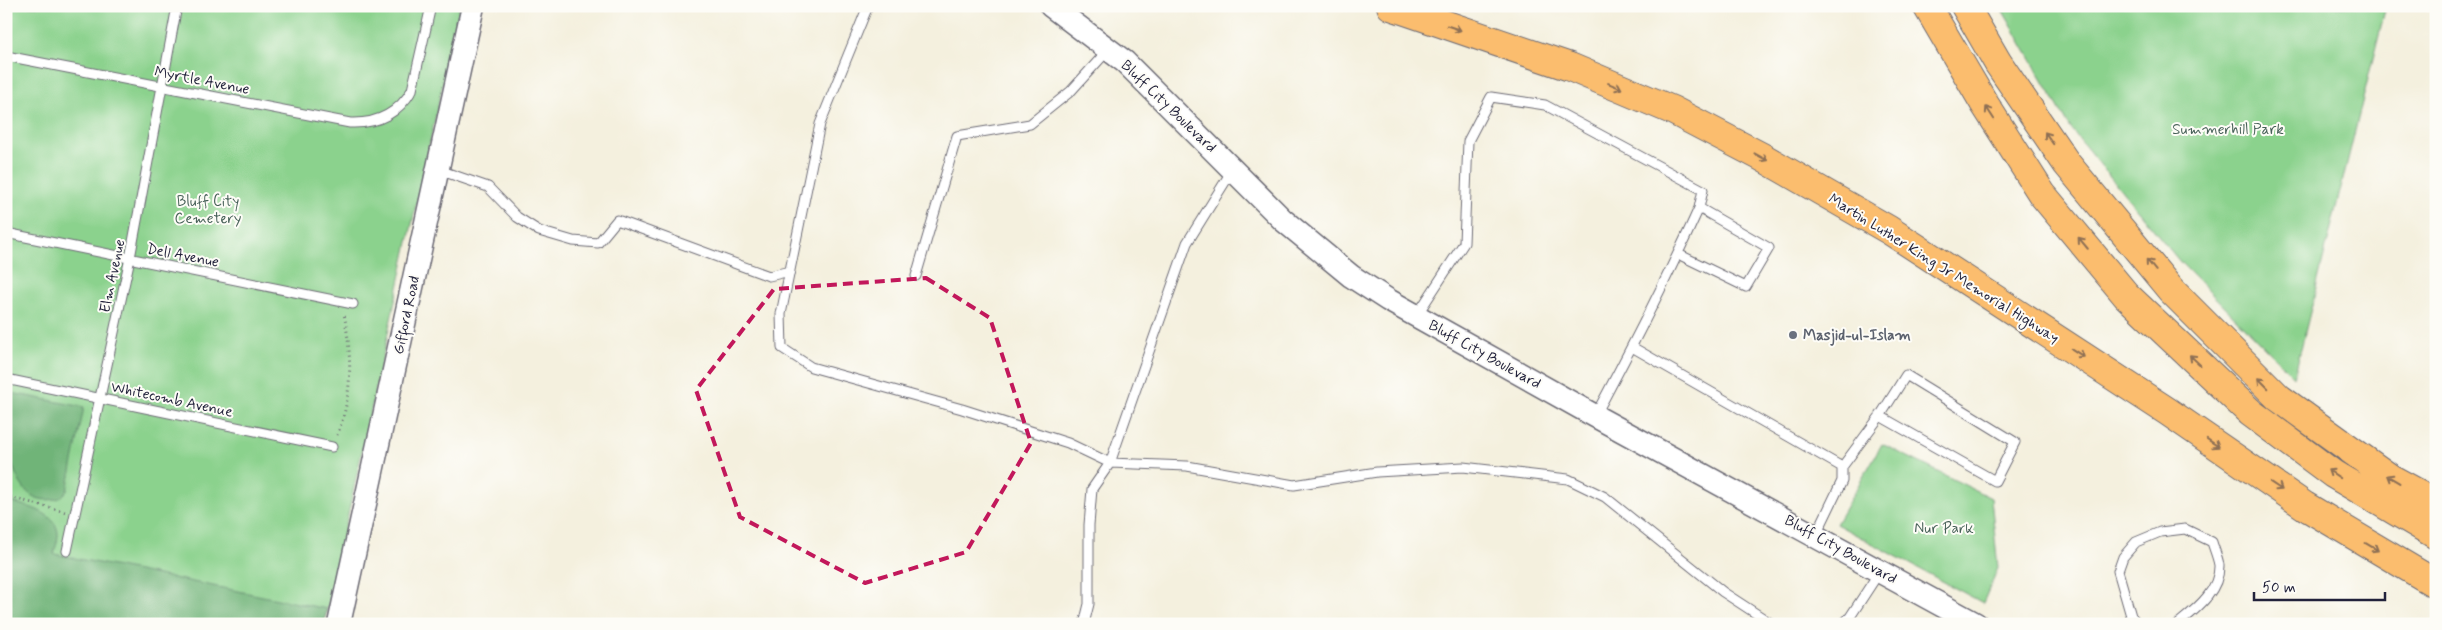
<svg xmlns="http://www.w3.org/2000/svg" width="2442" height="630" font-family="Mynerve,sans-serif">
	<style>
		.green { fill: #8bd28d; stroke: #567a64 }
		.forest { fill: #70b478; stroke: #496b5a }
		.lines { fill: none; stroke-linecap: round; stroke-linejoin: round }
		.service-casing { stroke: #6c6a74; stroke-width: 11 }
		.tertiary-casing { stroke: #6c6a74; stroke-width: 25 }
		.motorway-casing { stroke: #6c6a74; stroke-width: 30 }
		.path { stroke: #6c6a74; stroke-width: 3; stroke-dasharray: 1 4; stroke-linecap: butt }
		.service { stroke: #fff; stroke-width: 9 }
		.tertiary { stroke: #fff; stroke-width: 22 }
		.motorway { stroke: #fbbd6e; stroke-width: 28 }
		.oneway { stroke: #8e7054 }
		.marked { fill: none; stroke: #c2185b; stroke-width: 4; stroke-dasharray: 10 6; stroke-linejoin: round }
		.worship-dot { fill: #6b7280; stroke: #fdfcf7; stroke-width: 2 }
		.labels { text-anchor: middle; stroke-width: 4; stroke-linejoin: round; paint-order: stroke }
		.street-label { font-size: 15px; fill: #22223b; stroke: #fdfcf7 }
		.park-label { font-size: 15px; fill: #476058; stroke: #fdfcf7 }
		.worship-label { font-size: 15px; font-weight: bold; fill: #5b616d; stroke: #fdfcf7; text-anchor: start }
	</style>
	<rect width="100%" height="100%" fill="#fdfcf7"/>
	<filter id="ink" filterUnits="userSpaceOnUse"><feTurbulence type="fractalNoise" baseFrequency=".02" numOctaves="2"/><feDisplacementMap in="SourceGraphic" scale="10" xChannelSelector="R" yChannelSelector="G"/><feConvolveMatrix kernelMatrix="1 2 1 2 8 2 1 2 1" color-interpolation-filters="sRGB"/></filter>
	<filter id="wash" filterUnits="userSpaceOnUse"><feTurbulence type="fractalNoise" baseFrequency=".0096" numOctaves="4" result="noise"/><feDisplacementMap in="SourceGraphic" scale="20" xChannelSelector="R" yChannelSelector="G"/><feGaussianBlur stdDeviation="1.12" result="paint"/><feColorMatrix in="noise" values="0 0 0 0 0 0 0 0 0 0 0 0 0 0 0 0 0 1.4 0 .05"/><feComposite in="paint" operator="in"/></filter>
	<g filter="url(#wash)">
		<rect width="100%" height="100%" fill="#f4f0de"/>
		<!-- green -->
		<path class="green" d="M 6,6 L 460,6 L 324,624 L 6,624 Z
			M 2000,6 L 2386,6 L 2294,377 L 2181,263 L 2071,129 Z
			M 1882,444 L 1991,498 L 1998,568 L 1983,603 L 1836,524 Z"/>
		<!-- forest -->
		<path class="forest" d="M 6,392 L 84,407 L 67,491 L 60,498 C 34,505 22,491 14,469 C 12,464 7,460 6,456 C 3,436 6,412 6,392 Z
			M 6,501 C 23,505 57,511 58,534 C 58,541 55,548 54,554 L 327,609 L 324,624 L 6,624 Z"/>
	</g>
	<g filter="url(#ink)">
		<g class="lines">
			<defs>
				<path id="service" d="M 868,6 L 820,124 L 781,314 L 782,348 L 811,367 L 962,409 L 1068,443 L 1110,463 L 1187,466 L 1294,485 L 1377,472 L 1463,467 L 1568,479 L 1605,497 L 1723,592 L 1772,624
					M 6,56 L 350,123 C 377,124 398,114 412,90 L 431,6
					M 439,170 L 488,187 L 517,217 L 539,231 L 573,241 L 598,243 L 617,220 L 769,276 L 790,271
					M 6,233 L 353,304
					M 916,276 L 957,136 L 1030,124 L 1071,91 L 1109,49
					M 1417,315 L 1464,243 L 1468,141 L 1491,97 L 1545,105 L 1703,190 L 1699,208
					M 1632,347 L 1842,467 L 1842,481 L 1816,535
					M 6,379 L 332,447
					M 1595,416 C 1632,347 1667,279 1699,208 L 1769,248 L 1746,287 L 1678,254
					M 1842,467 L 1880,416 L 1995,481 L 2015,442 L 1906,375 L 1880,416
					M 67,551 L 130,258 L 177,6
					M 1084,624 L 1089,604 L 1089,525 L 1092,489 L 1110,463 L 1187,243 L 1233,169
					M 1843,624 L 1850,617 L 1880,571
					M 2138,624 L 2131,616 L 2118,571 L 2123,557 L 2136,542 L 2160,532 L 2185,529 L 2212,542 C 2214,549 2218,558 2219,565 C 2220,591 2196,609 2178,624"/>
				<path id="tertiary" d="M 1051,6 L 1125,62 L 1283,220 L 1351,276 L 1388,300 L 1595,416 L 1976,624
					M 339,624 L 473,6"/>
				<path id="motorway" d="M 1391,6 L 1570,67 L 1672,110 L 1762,157 L 1889,230 L 2167,411 L 2305,506 L 2436,584
					M 1927,6 L 1984,103 L 2042,194 L 2126,295 L 2251,413 L 2333,474 L 2436,535
					M 1965,6 L 1998,63 L 2067,164 L 2171,290 L 2279,398 L 2390,478 L 2436,503"/>
			</defs>
			<!-- service casing -->
			<use href="#service" class="service-casing"/>
			<!-- tertiary casing -->
			<use href="#tertiary" class="tertiary-casing"/>
			<!-- motorway casing -->
			<use href="#motorway" class="motorway-casing"/>
			<!-- path -->
			<path class="path" d="M 337,435 C 353,396 352,355 344,314
				M 6,496 L 65,512"/>
			<!-- service -->
			<use href="#service" class="service"/>
			<!-- tertiary -->
			<use href="#tertiary" class="tertiary"/>
			<!-- motorway -->
			<use href="#motorway" class="motorway"/>
		</g>
		<!-- one-way arrows -->
		<defs><path id="oneway-shaft" d="M-6 0H5M1.5-3L5.5 0L1.5 3" fill="none" stroke-width="1.6" stroke-linecap="round" stroke-linejoin="round" transform="scale(1.25)"/></defs>
		<g class="oneway">
			<use href="#oneway-shaft" transform="translate(1454 28) rotate(19)"/>
			<use href="#oneway-shaft" transform="translate(1615 86) rotate(23)"/>
			<use href="#oneway-shaft" transform="translate(1990 113) rotate(-123)"/>
			<use href="#oneway-shaft" transform="translate(2049 138) rotate(-125)"/>
			<use href="#oneway-shaft" transform="translate(1761 157) rotate(29)"/>
			<use href="#oneway-shaft" transform="translate(2083 243) rotate(-130)"/>
			<use href="#oneway-shaft" transform="translate(2151 265) rotate(-129)"/>
			<use href="#oneway-shaft" transform="translate(2078 353) rotate(33)"/>
			<use href="#oneway-shaft" transform="translate(2195 360) rotate(-137)"/>
			<use href="#oneway-shaft" transform="translate(2263 383) rotate(-135)"/>
			<use href="#oneway-shaft" transform="translate(2213 443) rotate(34)"/>
			<use href="#oneway-shaft" transform="translate(2334 474) rotate(-146)"/>
			<use href="#oneway-shaft" transform="translate(2393 479) rotate(-149)"/>
			<use href="#oneway-shaft" transform="translate(2276 486) rotate(34)"/>
			<use href="#oneway-shaft" transform="translate(2372 547) rotate(31)"/>
		</g>
	</g>
	<!-- marked area -->
	<path class="marked" d="M 926,278 L 990,318 L 1031,443 L 966,552 L 865,583 L 740,517 L 696,390 L 774,289 Z"/>
	<!-- markers -->
	<circle class="worship-dot" cx="1793" cy="335" r="5"/>
	<g class="labels">
		<!-- street labels -->
		<g class="street-label">
			<text transform="translate(202 80) rotate(11)" y="5">Myrtle Avenue</text>
			<text transform="translate(1169 106) rotate(44)" y="5">Bluff City Boulevard</text>
			<text transform="translate(183 255) rotate(11)" y="5">Dell Avenue</text>
			<text transform="translate(1944 268) rotate(32)" y="5">Martin Luther King Jr Memorial Highway</text>
			<text transform="translate(112 276) rotate(-78)" y="5">Elm Avenue</text>
			<text transform="translate(406 315) rotate(-78)" y="5">Gifford Road</text>
			<text transform="translate(1485 354) rotate(29)" y="5">Bluff City Boulevard</text>
			<text transform="translate(172 399) rotate(12)" y="5">Whitecomb Avenue</text>
			<text transform="translate(1841 549) rotate(29)" y="5">Bluff City Boulevard</text>
		</g>
		<!-- park labels -->
		<g class="park-label">
			<text x="2228" y="134">Summerhill Park</text>
			<text x="208" y="206">Bluff City<tspan x="208" dy="17">Cemetery</tspan></text>
			<text x="1944" y="533">Nur Park</text>
		</g>
		<!-- worship labels -->
		<g class="worship-label">
			<text x="1803" y="340">Masjid-ul-Islam</text>
		</g>
	</g>
	<!-- margin -->
	<rect width="2442" height="630" fill="none" stroke="#fdfcf7" stroke-width="25"/>
	<!-- scale -->
	<path d="M2254 592v8h131v-8" fill="none" stroke="#22223b" stroke-width="2.5"/>
	<text x="2262" y="592" font-size="15" fill="#22223b" stroke="#fdfcf7" stroke-width="4" paint-order="stroke">50 m</text>
</svg>
